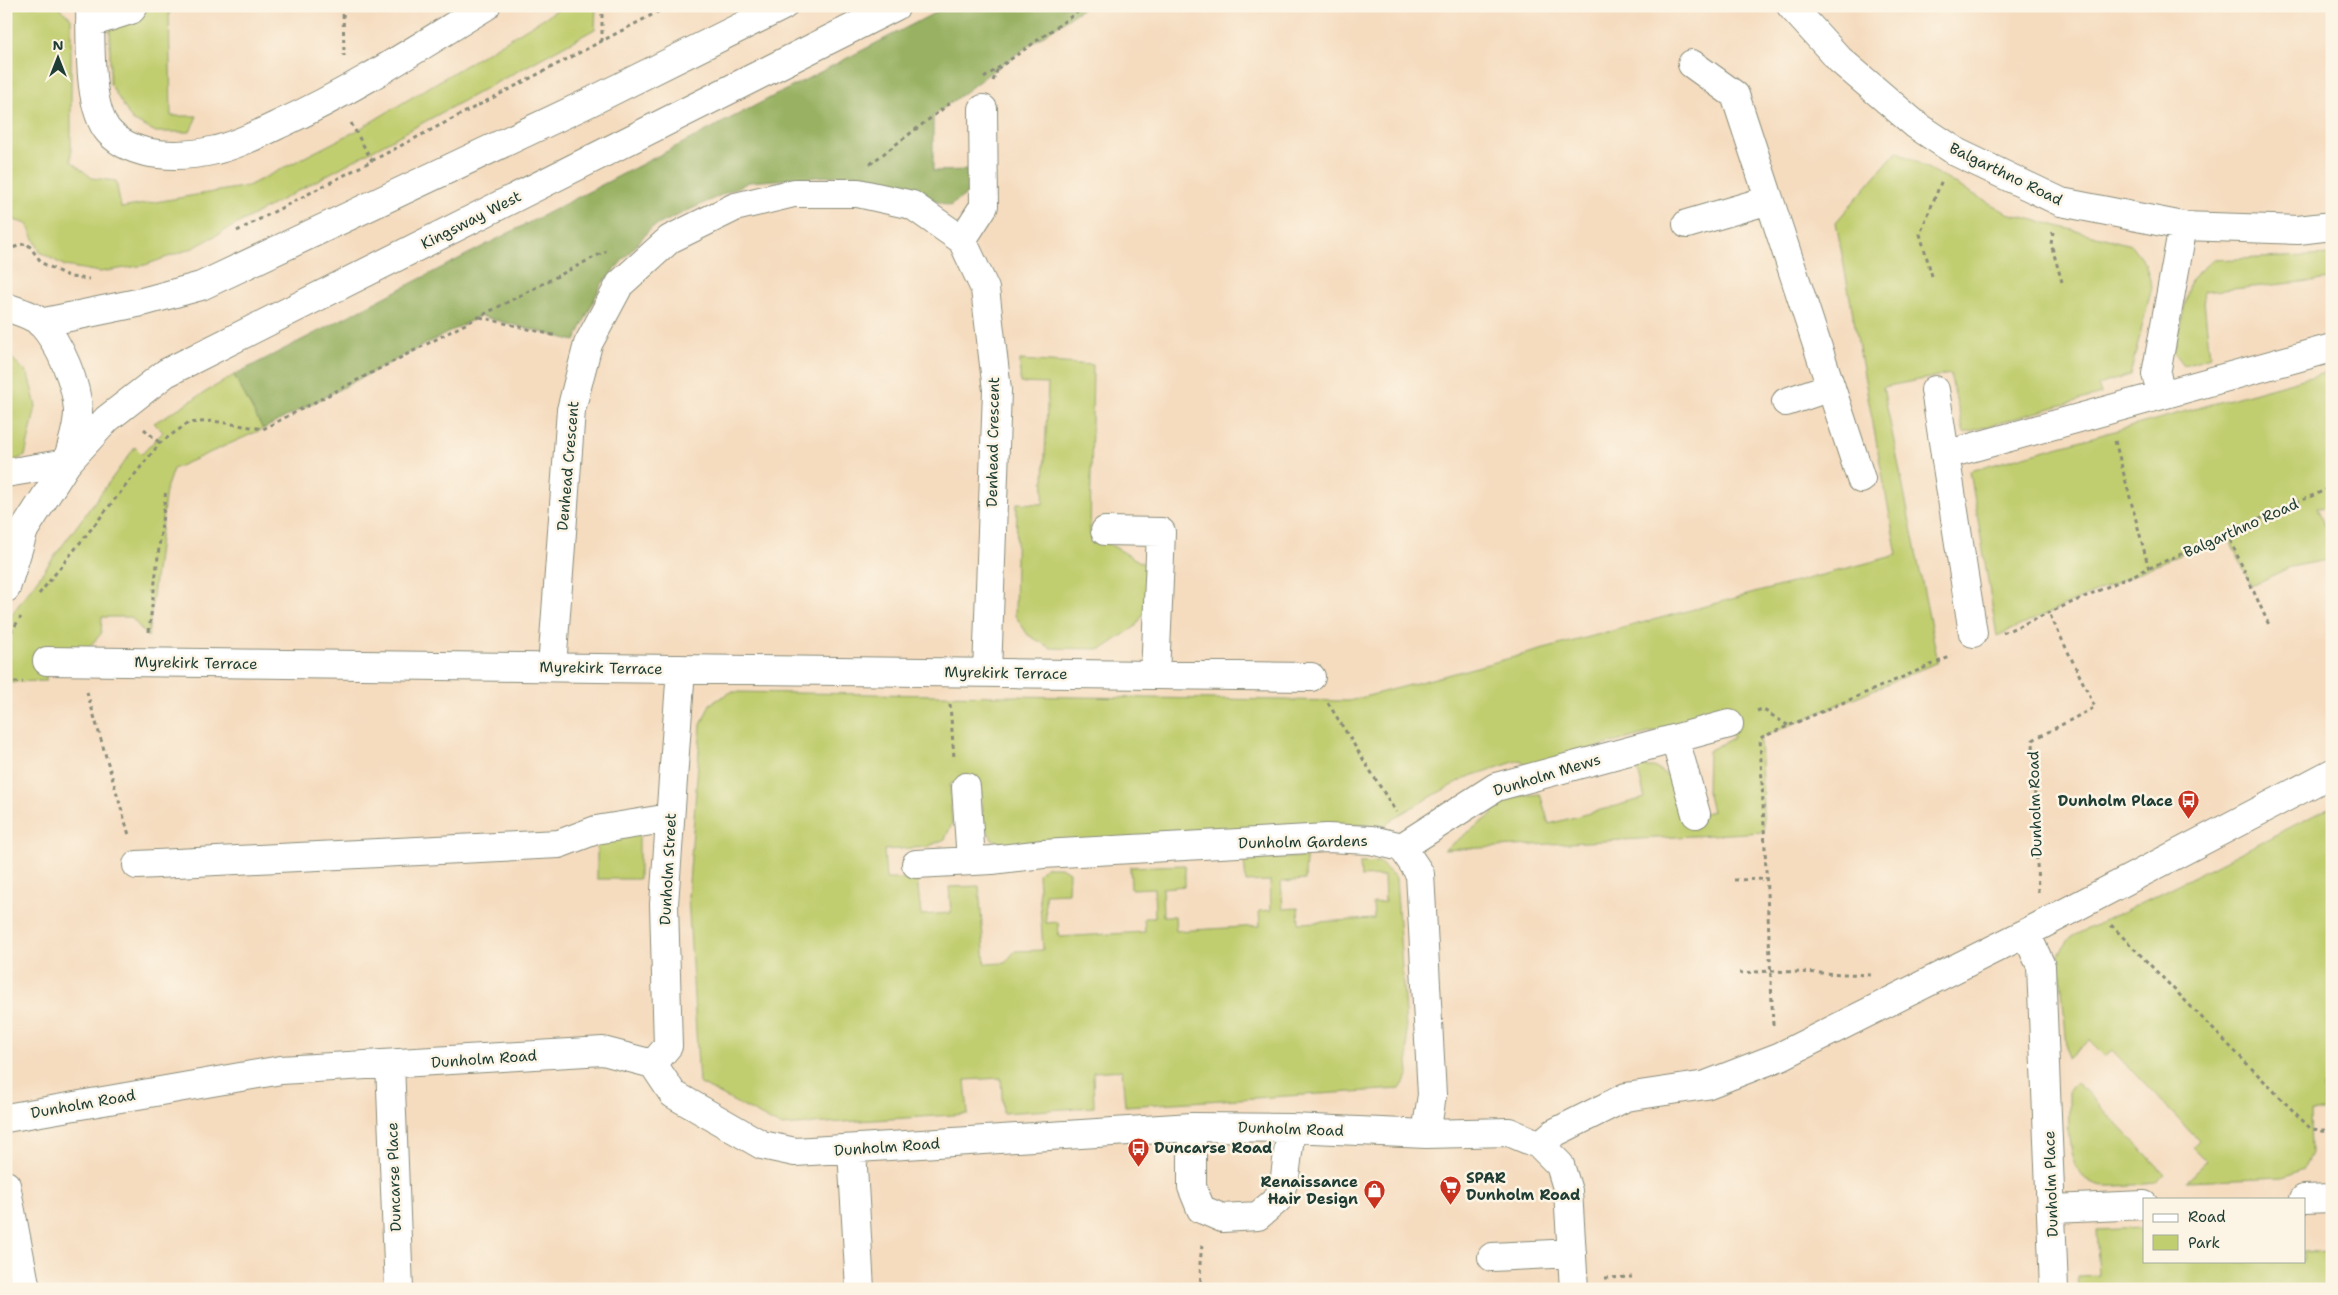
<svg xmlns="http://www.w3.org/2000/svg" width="2338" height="1295" font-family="'Shantell Sans',sans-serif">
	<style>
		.green { fill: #c1ce70; stroke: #708652 }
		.forest { fill: #98b162; stroke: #5c774b }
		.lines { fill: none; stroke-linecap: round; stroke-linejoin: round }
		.minor-casing { stroke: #8a8c7a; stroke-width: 30 }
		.highway-casing { stroke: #8a8c7a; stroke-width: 30 }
		.path { stroke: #8a8c7a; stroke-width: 3; stroke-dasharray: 4 4; stroke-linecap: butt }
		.minor { stroke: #fff; stroke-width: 28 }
		.highway { stroke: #fff; stroke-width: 28 }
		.labels { text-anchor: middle; stroke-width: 5; stroke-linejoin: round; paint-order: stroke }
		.street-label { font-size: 15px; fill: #1f3d34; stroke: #fcf5e5 }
		.poi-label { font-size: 15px; font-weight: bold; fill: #1f3d34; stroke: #fcf5e5; text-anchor: end }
	</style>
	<rect width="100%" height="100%" fill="#fcf5e5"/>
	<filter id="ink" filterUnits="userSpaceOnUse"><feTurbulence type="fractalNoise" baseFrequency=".02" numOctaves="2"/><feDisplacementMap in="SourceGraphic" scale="10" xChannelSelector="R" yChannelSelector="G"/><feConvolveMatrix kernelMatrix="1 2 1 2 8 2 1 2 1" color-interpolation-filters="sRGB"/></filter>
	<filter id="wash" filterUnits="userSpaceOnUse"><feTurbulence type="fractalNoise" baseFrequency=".0096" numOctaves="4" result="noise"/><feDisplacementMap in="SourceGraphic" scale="20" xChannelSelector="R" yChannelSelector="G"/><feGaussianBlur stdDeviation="1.12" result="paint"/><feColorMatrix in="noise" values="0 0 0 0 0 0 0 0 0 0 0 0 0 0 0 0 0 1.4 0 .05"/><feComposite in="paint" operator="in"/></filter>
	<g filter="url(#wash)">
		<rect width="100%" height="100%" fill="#f5dcbf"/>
		<!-- green -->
		<path class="green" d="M 6,6 L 57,6 L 71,18 L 71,161 L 92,178 L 116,181 L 121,208 L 248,186 L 356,131 L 564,6 L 596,6 L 595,29 L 193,248 L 145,265 L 100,272 L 65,266 L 40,252 L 27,224 L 14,220 L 6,161 Z
			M 145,6 L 169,6 L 171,116 L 197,116 L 190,132 L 156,132 L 132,120 L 110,84 L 110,30 Z
			M 1897,151 L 2007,213 L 2131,245 L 2145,263 L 2152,287 L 2130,375 L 2098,385 L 2101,394 L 1964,433 L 1950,374 L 1883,387 L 1938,662 L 1760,738 L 1764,832 L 1444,850 L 1493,814 L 1489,807 L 1510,797 L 1540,794 L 1549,824 L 1645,798 L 1637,767 L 1654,767 L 1670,777 L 1683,819 L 1712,811 L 1707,792 L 1708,751 L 1733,738 L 1729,711 L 1529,766 L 1520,760 L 1465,778 L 1402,813 L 1385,825 L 1336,825 L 1009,846 L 992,839 L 984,824 L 980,781 L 950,784 L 952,824 L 945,839 L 927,847 L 884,850 L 886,879 L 917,879 L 921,915 L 951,913 L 949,887 L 979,886 L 985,964 L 1005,963 L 1015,951 L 1043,950 L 1038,874 L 1045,867 L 1061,867 L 1069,872 L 1068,893 L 1045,894 L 1046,923 L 1058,922 L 1059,937 L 1145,932 L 1144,918 L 1155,918 L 1154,888 L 1131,889 L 1130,867 L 1185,865 L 1185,886 L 1162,888 L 1163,916 L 1175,916 L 1176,931 L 1260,926 L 1259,911 L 1271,910 L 1270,881 L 1246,882 L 1244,860 L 1306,857 L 1305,880 L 1281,882 L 1283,909 L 1298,908 L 1299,923 L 1374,919 L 1373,903 L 1385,902 L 1384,876 L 1361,877 L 1360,863 L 1379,862 L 1396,878 L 1409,1075 L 1400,1089 L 1125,1106 L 1122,1070 L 1093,1072 L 1094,1107 L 1003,1113 L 1001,1078 L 965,1080 L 968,1114 L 780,1126 L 699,1083 L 688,896 L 701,725 L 710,704 L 731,692 L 1349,701 L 1897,555 L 1836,222 Z
			M 2332,255 L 2332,279 L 2203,292 L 2210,357 L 2184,365 L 2174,352 L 2191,279 L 2212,260 Z
			M 6,352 L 28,374 L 36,406 L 25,456 L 6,464 Z
			M 1020,360 L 1093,365 L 1090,533 L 1149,567 L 1149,606 L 1135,627 L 1102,649 L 1051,648 L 1028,635 L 1015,615 L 1017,503 L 1043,504 L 1048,384 L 1020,383 Z
			M 2332,371 L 2332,507 L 2317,508 L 2332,544 L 2332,559 L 2290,567 L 2251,586 L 2227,533 L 1997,636 L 1970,471 Z
			M 234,375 L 263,429 L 173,469 L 166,489 L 148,637 L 131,617 L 102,617 L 101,634 L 88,648 L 48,649 L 46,681 L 6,682 L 6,622 L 135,447 L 142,454 L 163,432 L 154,423 Z
			M 2332,806 L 2332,1085 L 2323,1086 L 2324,1112 L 2310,1112 L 2311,1153 L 2303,1169 L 2284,1177 L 2186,1181 L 2207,1161 L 2193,1147 L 2199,1141 L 2112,1050 L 2105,1056 L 2089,1040 L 2068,1059 L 2059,954 L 2071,937 L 2169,889 Z
			M 639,830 L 639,879 L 597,879 L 597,837 Z
			M 2077,1082 L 2165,1174 L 2156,1183 C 2143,1184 2109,1188 2098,1185 C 2061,1175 2070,1122 2069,1092 Z
			M 2144,1228 L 2144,1261 L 2304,1261 L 2304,1252 L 2332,1251 L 2332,1289 L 2079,1289 L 2078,1276 L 2099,1275 L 2096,1230 Z"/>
		<!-- forest -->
		<path class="forest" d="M 948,6 L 1086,6 L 998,67 L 933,116 L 933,171 L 967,170 L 968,193 L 950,206 L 857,174 L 749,182 L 651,228 L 601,285 L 575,341 L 480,316 L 263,429 L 234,375 Z"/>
	</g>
	<g filter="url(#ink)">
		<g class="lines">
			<defs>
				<path id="minor" d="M 90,6 C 91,38 87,108 109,132 C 134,159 182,158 216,150 C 239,144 261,133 282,123 C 354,90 419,47 486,6
					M 1791,6 L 1840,60 L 1916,125 L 1958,153 L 2061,202 L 2183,226 L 2298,230 L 2332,226
					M 90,23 L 131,10 L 134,6
					M 1692,64 L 1735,95 L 1861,479
					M 1687,224 L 1769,200
					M 962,240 L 984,206 L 983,109
					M 1935,390 L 1973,633
					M 2162,395 L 2156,374 L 2183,226
					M 1786,402 L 1831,387
					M 1945,455 L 2332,348
					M 6,473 L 67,463
					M 1105,531 L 1161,532 L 1155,675
					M 6,588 L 24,530
					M 47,661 L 1311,677
					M 552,667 L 571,410 L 588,344 L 620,284 L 670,239 L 735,207 L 794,193 L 858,193 L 912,205 L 962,240 L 985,289 L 997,390 L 987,673
					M 1675,739 L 1696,814
					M 966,787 L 971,861
					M 1402,847 L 1496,787 L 1729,724
					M 916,864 L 992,860 L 1043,854 L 1327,838 L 1371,840 L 1402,847 L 1420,874 L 1432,1095 L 1426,1134
					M 137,865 L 559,844 L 596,830 L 670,818
					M 2026,933 L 2041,966 L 2054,1289
					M 390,1064 L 399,1289
					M 653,1064 L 668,1046 L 664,904 L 681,669
					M 6,1118 L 281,1070 L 603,1051 L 653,1064 L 673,1094 L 762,1145 L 795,1152 L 1192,1127 L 1291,1128 L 1426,1134 L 1509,1132 L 1540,1145 L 1560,1165 L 1568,1191 L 1574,1289
					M 1192,1127 L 1192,1187 L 1201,1209 L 1222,1218 L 1258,1216 L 1278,1199 L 1285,1177 L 1291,1128
					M 1540,1145 L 1554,1133 L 1626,1097 L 1706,1085 L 1781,1056 L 2026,933 L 2332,773
					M 852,1150 L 860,1289
					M 6,1185 L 26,1289
					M 2304,1199 L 2332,1198
					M 2053,1209 L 2144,1205
					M 1492,1257 L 1572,1253"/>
				<path id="highway" d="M 6,307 C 17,311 33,315 41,323 C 60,344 77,384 78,411 C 78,428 72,445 67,461
					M 40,323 L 142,302 L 201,286 L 588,103 L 783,6
					M 6,548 L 24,530 L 67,463 L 107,419 L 166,373 L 896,6"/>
			</defs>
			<!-- minor casing -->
			<use href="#minor" class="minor-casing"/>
			<!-- highway casing -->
			<use href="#highway" class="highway-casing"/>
			<!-- path -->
			<path class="path" d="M 343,6 L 344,56
				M 602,6 L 602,41
				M 984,78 L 1086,6
				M 993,81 L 998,68
				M 351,123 L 372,161
				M 870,164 L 953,101
				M 237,231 L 669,6
				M 2053,232 L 2051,244 L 2062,282
				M 6,250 L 27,243 L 42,263 L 70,277 L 89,279
				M 1932,276 L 1920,234 L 1942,180
				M 480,317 L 557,336
				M 144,429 L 160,443
				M 2115,441 L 2149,569
				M 2227,533 L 2269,625
				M 39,594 L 160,443 L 188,423 L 213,421 L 263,429 L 606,251
				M 149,632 L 166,489
				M 2003,633 L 2332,487
				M 6,639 L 21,617
				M 6,682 L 23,682
				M 87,692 L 129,835
				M 1328,703 L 1396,812
				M 950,704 L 954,758
				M 1757,711 L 1762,709 L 1789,726
				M 1734,880 L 1766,879
				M 2038,892 L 2033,740 L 2095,707 L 2049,613
				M 2111,925 L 2311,1129 L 2332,1131
				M 1739,973 L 1770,971 L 1871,975
				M 1773,1025 L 1760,738 L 1952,656
				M 1605,1278 L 1632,1277
				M 1201,1289 L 1200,1263 L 1202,1245"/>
			<!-- minor -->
			<use href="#minor" class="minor"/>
			<!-- highway -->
			<use href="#highway" class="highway"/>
		</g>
	</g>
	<!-- icons -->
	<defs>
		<symbol id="bus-pin" viewBox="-11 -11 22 30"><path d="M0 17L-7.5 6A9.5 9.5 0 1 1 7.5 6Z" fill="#c8321e" stroke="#fcf5e5"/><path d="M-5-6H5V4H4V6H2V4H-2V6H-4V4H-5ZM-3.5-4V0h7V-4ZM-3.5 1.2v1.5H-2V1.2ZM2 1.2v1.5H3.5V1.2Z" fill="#fff"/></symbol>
		<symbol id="supermarket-pin" viewBox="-11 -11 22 30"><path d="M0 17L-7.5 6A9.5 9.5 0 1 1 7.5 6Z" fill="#c8321e" stroke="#fcf5e5"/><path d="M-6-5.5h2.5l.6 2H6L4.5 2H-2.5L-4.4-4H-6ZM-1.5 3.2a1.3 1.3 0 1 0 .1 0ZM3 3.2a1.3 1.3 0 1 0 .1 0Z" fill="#fff"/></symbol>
		<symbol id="shop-pin" viewBox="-11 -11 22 30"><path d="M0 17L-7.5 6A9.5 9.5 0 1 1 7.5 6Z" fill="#c8321e" stroke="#fcf5e5"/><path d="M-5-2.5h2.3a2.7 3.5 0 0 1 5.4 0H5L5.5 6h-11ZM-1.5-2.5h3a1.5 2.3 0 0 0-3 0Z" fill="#fff"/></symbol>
	</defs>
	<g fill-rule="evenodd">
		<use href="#bus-pin" x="2176" y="788" width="25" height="34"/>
		<use href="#bus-pin" x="1126" y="1136" width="25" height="34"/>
		<use href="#supermarket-pin" x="1438" y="1174" width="25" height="34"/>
		<use href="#shop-pin" x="1362" y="1178" width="25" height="34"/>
	</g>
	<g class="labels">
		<!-- street labels -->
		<g class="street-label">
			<text transform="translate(2006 174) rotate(26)" y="5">Balgarthno Road</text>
			<text transform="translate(471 220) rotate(-27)" y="5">Kingsway West</text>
			<text transform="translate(993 442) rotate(-89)" y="5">Denhead Crescent</text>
			<text transform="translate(568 466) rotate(-85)" y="5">Denhead Crescent</text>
			<text transform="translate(2241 528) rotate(-24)" y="5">Balgarthno Road</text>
			<text transform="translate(196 663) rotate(1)" y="5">Myrekirk Terrace</text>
			<text transform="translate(601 668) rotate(1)" y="5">Myrekirk Terrace</text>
			<text transform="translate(1006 673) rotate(1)" y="5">Myrekirk Terrace</text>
			<text transform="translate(1547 775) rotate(-17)" y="5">Dunholm Mews</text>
			<text transform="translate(2035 804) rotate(-92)" y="5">Dunholm Road</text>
			<text transform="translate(1303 842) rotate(-1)" y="5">Dunholm Gardens</text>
			<text transform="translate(668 869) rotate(-87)" y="5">Dunholm Street</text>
			<text transform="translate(484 1059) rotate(-4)" y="5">Dunholm Road</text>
			<text transform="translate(83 1104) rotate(-10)" y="5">Dunholm Road</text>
			<text transform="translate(1291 1129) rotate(2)" y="5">Dunholm Road</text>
			<text transform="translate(887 1147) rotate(-4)" y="5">Dunholm Road</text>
			<text transform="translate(394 1177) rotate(-92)" y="5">Duncarse Place</text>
			<text transform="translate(2051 1184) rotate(-92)" y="5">Dunholm Place</text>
		</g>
		<!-- poi labels -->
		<g class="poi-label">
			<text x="2173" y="806">Dunholm Place</text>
			<text x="1154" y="1153" text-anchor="start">Duncarse Road</text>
			<text x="1466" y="1183" text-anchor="start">SPAR<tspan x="1466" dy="17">Dunholm Road</tspan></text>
			<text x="1358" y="1187">Renaissance<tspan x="1358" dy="17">Hair Design</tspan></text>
		</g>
	</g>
	<!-- margin -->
	<rect width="2338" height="1295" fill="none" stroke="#fcf5e5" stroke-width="25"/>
	<!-- legend -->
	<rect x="2143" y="1198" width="162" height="65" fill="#fcf5e5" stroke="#a4ab9e"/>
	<rect x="2153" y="1214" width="25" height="8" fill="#ffffff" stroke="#a4ab9e"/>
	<text x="2188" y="1222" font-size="15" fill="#1f3d34">Road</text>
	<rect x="2153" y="1235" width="25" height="15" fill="#c1ce70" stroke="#a4ab9e"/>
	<text x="2188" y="1248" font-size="15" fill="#1f3d34">Park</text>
	<!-- north arrow -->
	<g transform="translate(58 58)" stroke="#fcf5e5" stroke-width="4" paint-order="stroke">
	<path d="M0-4L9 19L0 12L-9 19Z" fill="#1f3d34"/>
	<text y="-8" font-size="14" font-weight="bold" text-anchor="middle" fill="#1f3d34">N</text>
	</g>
</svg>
